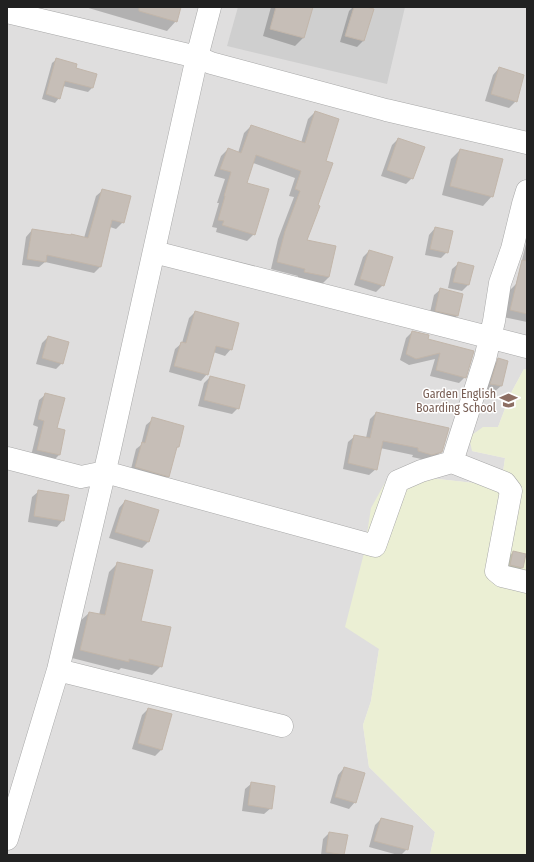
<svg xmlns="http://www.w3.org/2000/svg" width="534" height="862" font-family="'Fira Sans Condensed',sans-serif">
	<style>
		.residential { fill: #dfdede }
		.religious { fill: #cfcfcf }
		.farmland { fill: #ebefd4 }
		.shadow { fill: #0003 }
		.building { fill: #c6beb7; stroke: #c2b6aa }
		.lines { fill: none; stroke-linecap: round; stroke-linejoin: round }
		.minor-casing { stroke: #a8a8a8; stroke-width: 23 }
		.minor { stroke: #fff; stroke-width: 22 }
		.labels { text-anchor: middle; stroke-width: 3; stroke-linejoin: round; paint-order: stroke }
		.education-label { font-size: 12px; fill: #785e54; stroke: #fff; text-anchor: end }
	</style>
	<rect width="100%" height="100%" fill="#f1eee8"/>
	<!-- residential -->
	<path class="residential" d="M 7,7 L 527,7 L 527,370 L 524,369 L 511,393 L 498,427 L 483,427 L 472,451 L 505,458 L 501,486 L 420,477 L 379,649 L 371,701 L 363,725 L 369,767 L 435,832 L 430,855 L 7,855 Z"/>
	<!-- religious -->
	<path class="religious" d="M 238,7 L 405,7 L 387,84 L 227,46 Z"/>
	<!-- farmland -->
	<path class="farmland" d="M 524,369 L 527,370 L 527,855 L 430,855 L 435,832 L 369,767 L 363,725 L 371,701 L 379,649 L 345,627 L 364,553 L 371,508 L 391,472 L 420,477 L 501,486 L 505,458 L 472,451 L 469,437 L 483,427 L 498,427 L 511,393 Z"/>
	<!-- shadow -->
	<path class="shadow" d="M 85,7 L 180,7 L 176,21 L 167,31 Z
		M 271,7 L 312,7 L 303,38 L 295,46 L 263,36 Z
		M 353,7 L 363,7 L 372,10 L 363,41 L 357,47 L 340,42 L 349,11 Z
		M 57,59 L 75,69 L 92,88 L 88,92 L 63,86 L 59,98 L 55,103 L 42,99 L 52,63 Z
		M 499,68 L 516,101 L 509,108 L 485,101 L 493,75 Z
		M 315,112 L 325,162 L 306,241 L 329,277 L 322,284 L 298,279 L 298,276 L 271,269 L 278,239 L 294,197 L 289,196 L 295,178 L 253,163 L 246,183 L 254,234 L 247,241 L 216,232 L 217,228 L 212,227 L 219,203 L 217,203 L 225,179 L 214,176 L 221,156 L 228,149 L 238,153 L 244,133 L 251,126 L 301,143 L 308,119 Z
		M 398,139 L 412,178 L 406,184 L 381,176 L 392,145 Z
		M 460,150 L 492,196 L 483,206 L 442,195 L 451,159 Z
		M 103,190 L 123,222 L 116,229 L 110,227 L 100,267 L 94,273 L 45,262 L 39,267 L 22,265 L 26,237 L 32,230 L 84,238 L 96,196 Z
		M 435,228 L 447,252 L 441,258 L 425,255 L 429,235 Z
		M 527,240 L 527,322 L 503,317 L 510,290 L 516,284 Z
		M 369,251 L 383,285 L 376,292 L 354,285 L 363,257 Z
		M 459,263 L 473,267 L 468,285 L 462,291 L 448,288 L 452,269 Z
		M 441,289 L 462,295 L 457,316 L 451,322 L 429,317 L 434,295 Z
		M 195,312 L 231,349 L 225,356 L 213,352 L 207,374 L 201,381 L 169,372 L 175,349 L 182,343 L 189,318 Z
		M 412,332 L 426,340 L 465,377 L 459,383 L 430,376 L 435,359 L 409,365 L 400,360 L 406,338 Z
		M 48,337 L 62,363 L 56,369 L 36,364 L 42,343 Z
		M 498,360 L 507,362 L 501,386 L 494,392 L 485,390 L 492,366 Z
		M 210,377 L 238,408 L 232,414 L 198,406 L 204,383 Z
		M 46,394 L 56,429 L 59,455 L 53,461 L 31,456 L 38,427 L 33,425 L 39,400 Z
		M 376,413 L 441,451 L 435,458 L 426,460 L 412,457 L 413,455 L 380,448 L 376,469 L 369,475 L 343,469 L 348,442 L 355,436 L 366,438 L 370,419 Z
		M 153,419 L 178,447 L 175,449 L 168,476 L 162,482 L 130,473 L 136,449 L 141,445 L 146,425 Z
		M 39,491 L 63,520 L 57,527 L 28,522 L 32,497 Z
		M 125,501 L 148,542 L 142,548 L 109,538 L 119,508 Z
		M 513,552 L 522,568 L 519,571 L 507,568 L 510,555 Z
		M 118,563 L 139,621 L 161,666 L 152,675 L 121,668 L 119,670 L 72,658 L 80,621 L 89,613 L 99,615 L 109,572 Z
		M 148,709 L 161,750 L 155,756 L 132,749 L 142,715 Z
		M 344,768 L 355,802 L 349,809 L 330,803 L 338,775 Z
		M 252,783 L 271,808 L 264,814 L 242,811 L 245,789 Z
		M 381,819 L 407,849 L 401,855 L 398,855 L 369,847 L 375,825 Z
		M 329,833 L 344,855 L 321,855 L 323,839 Z"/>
	<!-- building -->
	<path class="building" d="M 139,7 L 181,7 L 177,22 L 139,11 Z
		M 276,7 L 313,7 L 304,38 L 270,29 Z
		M 354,7 L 366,7 L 374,9 L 364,41 L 345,36 Z
		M 56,58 L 77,64 L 76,68 L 97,74 L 93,88 L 65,81 L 60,99 L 46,94 Z
		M 499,67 L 524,75 L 517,102 L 491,94 Z
		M 315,111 L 339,119 L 326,161 L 333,163 L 318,205 L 320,206 L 307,240 L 336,246 L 329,277 L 304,272 L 305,269 L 277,262 L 285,231 L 300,191 L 295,189 L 301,171 L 256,155 L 247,183 L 269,189 L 255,235 L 222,225 L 224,221 L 218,220 L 225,196 L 224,196 L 231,172 L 220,169 L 228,148 L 241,153 L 251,125 L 305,143 Z
		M 398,138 L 425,147 L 413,179 L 387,170 Z
		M 460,149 L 503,159 L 493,197 L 450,186 Z
		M 102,189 L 131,196 L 124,223 L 112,220 L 101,267 L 47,255 L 46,262 L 27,259 L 32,229 L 71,235 L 71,234 L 88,238 Z
		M 435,227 L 453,231 L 448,253 L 430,249 Z
		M 369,250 L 393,257 L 384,286 L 360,279 Z
		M 522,260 L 527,261 L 527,314 L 510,310 Z
		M 458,262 L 474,266 L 469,285 L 453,282 Z
		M 440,288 L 463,294 L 458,316 L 435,311 Z
		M 195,311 L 239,323 L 232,350 L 216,346 L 208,375 L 174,366 L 181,342 L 186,343 Z
		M 412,331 L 429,335 L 428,339 L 474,351 L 466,378 L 436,370 L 440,353 L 416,359 L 406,354 Z
		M 48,336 L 69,342 L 63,364 L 42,358 Z
		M 498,358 L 508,361 L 502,386 L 490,384 Z
		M 210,376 L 245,385 L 239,409 L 204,400 Z
		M 45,393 L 65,398 L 57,428 L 65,430 L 60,455 L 37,450 L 44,421 L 38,419 Z
		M 376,412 L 449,428 L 442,452 L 432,455 L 418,451 L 418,448 L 383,441 L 377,470 L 348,463 L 354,435 L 370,438 Z
		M 152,417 L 184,426 L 179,447 L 177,447 L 169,477 L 135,467 L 142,442 L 145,443 Z
		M 38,490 L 69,495 L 64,521 L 34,516 Z
		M 125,500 L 159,510 L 149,542 L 115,532 Z
		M 513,551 L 526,554 L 523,568 L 510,565 Z
		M 117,562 L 153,570 L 141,621 L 171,627 L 162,667 L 129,659 L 129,662 L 80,650 L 89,612 L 105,615 Z
		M 148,708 L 172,714 L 162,750 L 138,743 Z
		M 344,767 L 365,773 L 356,803 L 335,797 Z
		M 251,782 L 275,786 L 272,809 L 248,805 Z
		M 381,818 L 413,826 L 408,850 L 374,841 Z
		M 329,832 L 348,835 L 344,855 L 326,852 Z"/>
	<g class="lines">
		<defs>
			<path id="minor" d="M 7,12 L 197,57 L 211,63 L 386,110 L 527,143
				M 527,191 L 523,204 L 512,249 L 500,283 L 494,321 L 485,359 L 452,462 L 505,483 L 511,491 L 496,571 L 502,576 L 527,582
				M 154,252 L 527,347
				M 7,458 L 81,477 L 105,472 L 375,546 L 398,481 L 421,471 L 452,462
				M 58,670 L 282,726
				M 7,839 L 58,670 L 109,453 L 197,57 L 210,7"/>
		</defs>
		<!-- minor casing -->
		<use href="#minor" class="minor-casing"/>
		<!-- minor -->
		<use href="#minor" class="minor"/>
	</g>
	<!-- icons -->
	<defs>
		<symbol id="school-bare" viewBox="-9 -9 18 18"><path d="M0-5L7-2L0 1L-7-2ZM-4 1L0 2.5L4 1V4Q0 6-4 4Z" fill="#8d6e63" stroke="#fff" stroke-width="2.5" paint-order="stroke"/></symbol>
	</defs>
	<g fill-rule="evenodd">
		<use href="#school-bare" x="496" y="388" width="25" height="25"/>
	</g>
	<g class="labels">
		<!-- education labels -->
		<g class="education-label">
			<text x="496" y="398">Garden English<tspan x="496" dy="14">Boarding School</tspan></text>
		</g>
	</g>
	<!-- border -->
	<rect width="534" height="862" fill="none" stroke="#212121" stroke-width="16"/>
</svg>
